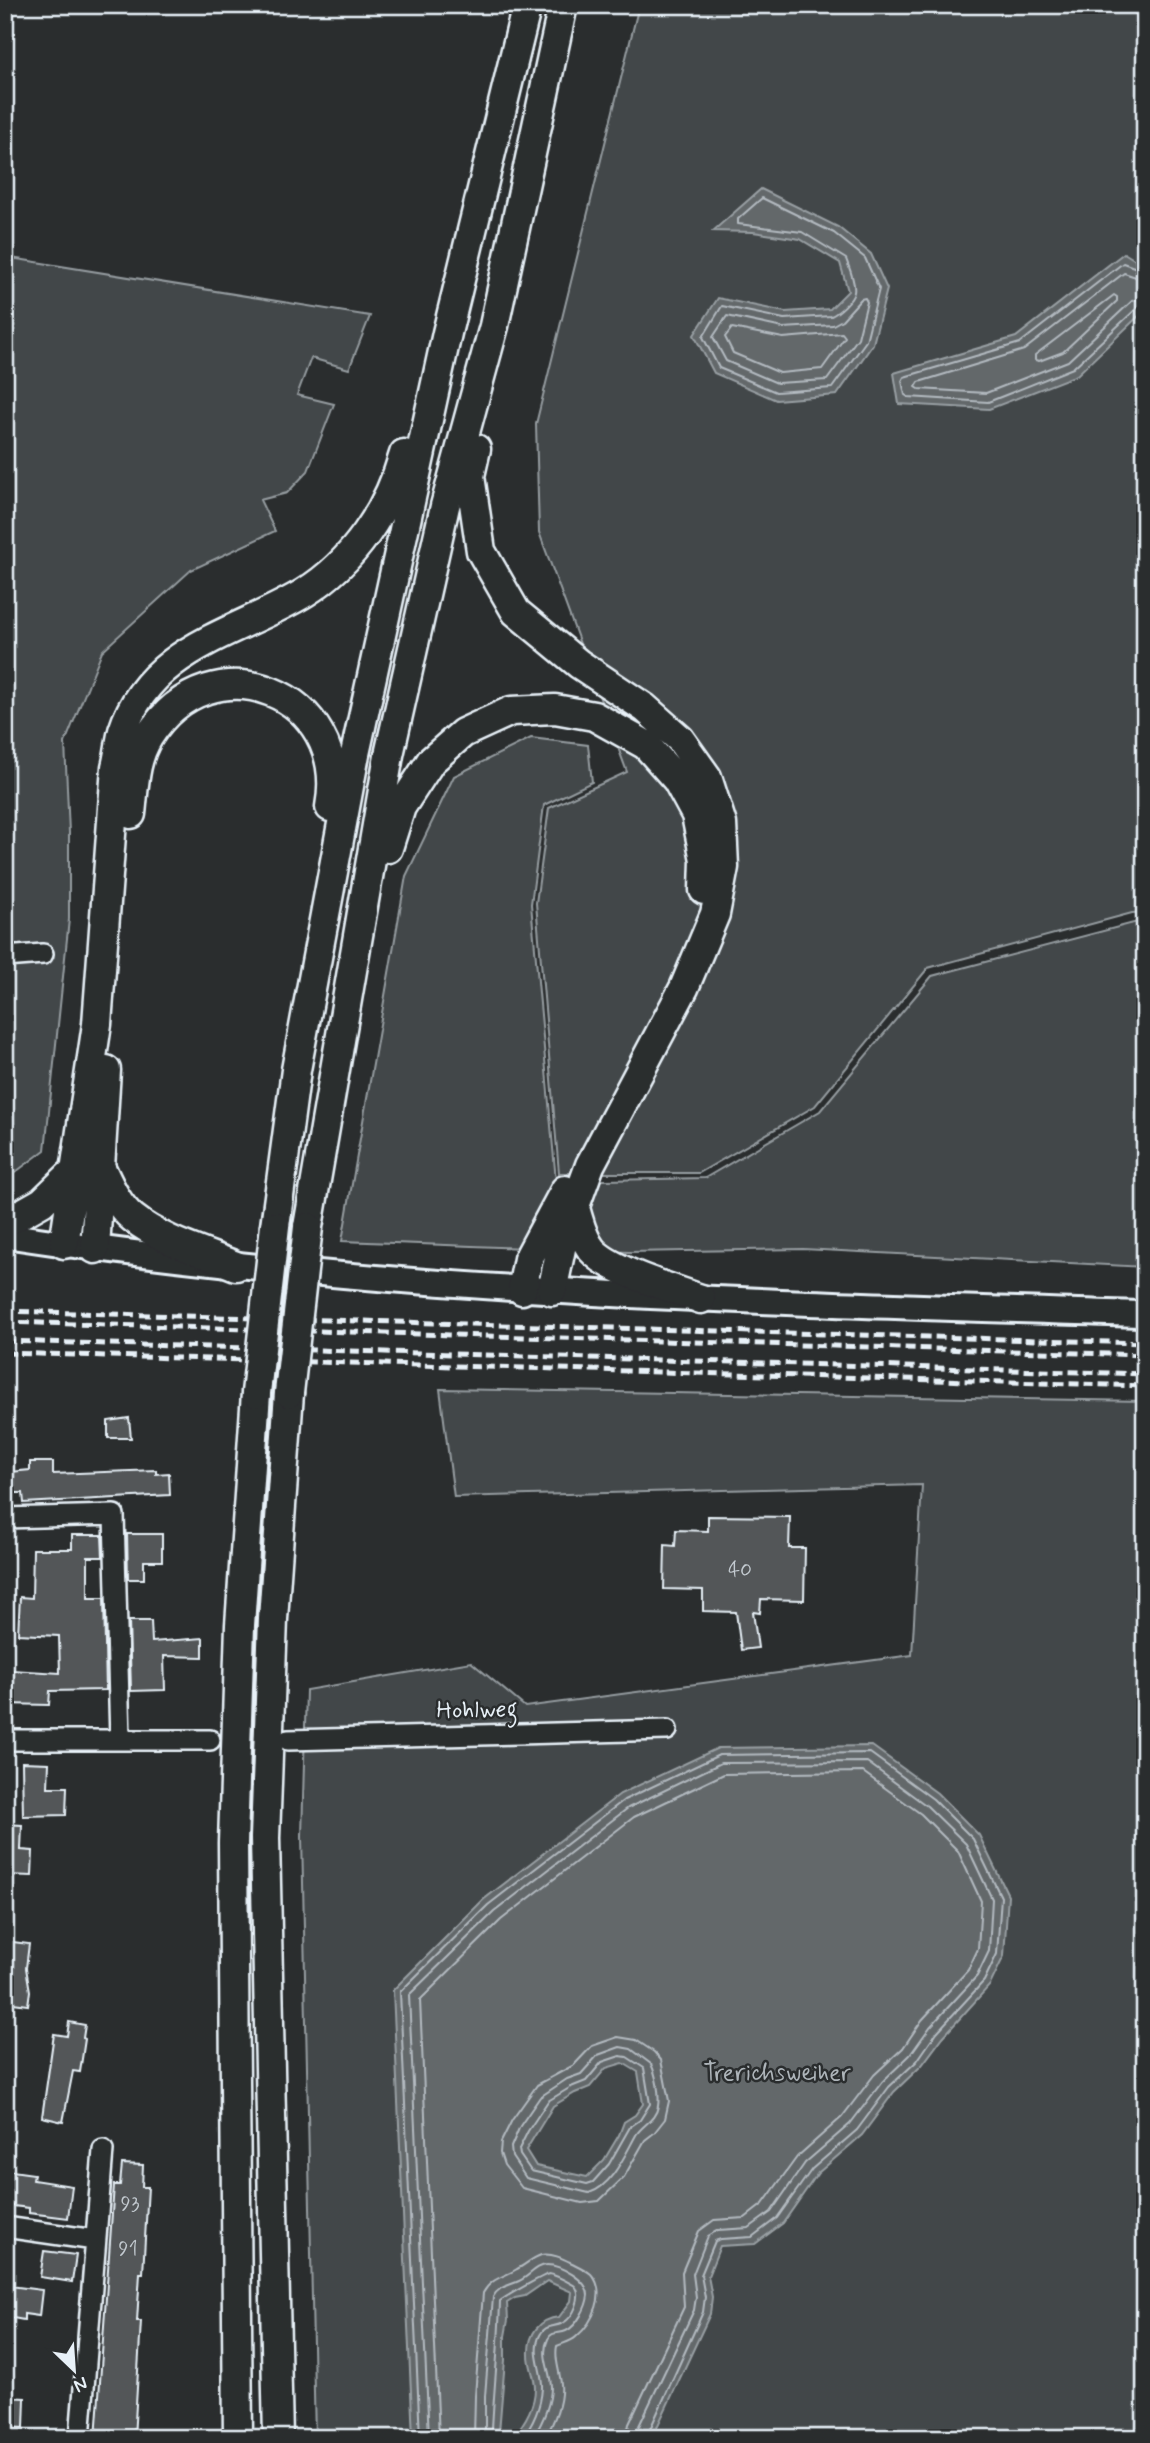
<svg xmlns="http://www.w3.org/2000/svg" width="1150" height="2443" font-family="Mynerve,sans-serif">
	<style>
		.green { fill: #424648; stroke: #959ca0; stroke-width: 2 }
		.water { fill: #63686b; stroke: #989fa3; stroke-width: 2; fill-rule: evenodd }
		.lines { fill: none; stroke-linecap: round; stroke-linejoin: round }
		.shore { stroke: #b3bac0; stroke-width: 2 }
		.building { fill: #535759; stroke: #e8f1f8; stroke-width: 2 }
		.minor-casing { stroke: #e8f1f8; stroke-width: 24 }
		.major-casing { stroke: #e8f1f8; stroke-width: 30 }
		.highway-casing { stroke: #e8f1f8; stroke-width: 33 }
		.minor { stroke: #2a2d2e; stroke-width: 19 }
		.major { stroke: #2a2d2e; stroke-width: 24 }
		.highway { stroke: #2a2d2e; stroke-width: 28 }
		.rail { stroke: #e8f1f8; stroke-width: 5; stroke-dasharray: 10 5; stroke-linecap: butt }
		.highway-bridge-casing { stroke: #e8f1f8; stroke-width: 33; stroke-linecap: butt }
		.highway-bridge { stroke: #2a2d2e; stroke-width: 28 }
		.labels { text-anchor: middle; stroke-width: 5; stroke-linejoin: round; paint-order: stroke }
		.number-label { font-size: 21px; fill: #c3cad0 }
		.street-label { font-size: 24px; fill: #e8f1f8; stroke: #2a2d2e }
		.park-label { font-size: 24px; fill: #aeb5ba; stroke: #2a2d2e }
	</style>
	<rect width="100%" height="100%" fill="#2a2d2e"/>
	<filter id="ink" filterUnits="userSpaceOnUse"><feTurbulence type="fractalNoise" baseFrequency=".0143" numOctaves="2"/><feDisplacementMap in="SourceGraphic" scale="14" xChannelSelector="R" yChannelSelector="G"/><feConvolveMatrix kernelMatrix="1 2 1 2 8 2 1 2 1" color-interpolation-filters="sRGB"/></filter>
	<g filter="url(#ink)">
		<!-- green -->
		<path class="green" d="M 639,5 L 1145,5 L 1145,912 L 1132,913 L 928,968 L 815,1106 L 699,1173 L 559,1173 L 536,903 L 549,808 L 627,772 L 539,532 L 536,424 Z
			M 5,257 L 370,316 L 349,369 L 311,358 L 297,395 L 334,404 L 308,471 L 287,493 L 260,500 L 275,531 L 191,570 L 102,651 L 65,743 L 69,833 L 69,919 L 45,1150 L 5,1180 Z
			M 531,738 L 588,745 L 592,782 L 544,805 L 531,904 L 556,1181 L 705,1178 L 820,1111 L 932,976 L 1145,920 L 1145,1267 L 803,1249 L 629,1252 L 342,1241 L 406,876 L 454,776 Z
			M 440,1389 L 1145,1401 L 1145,2438 L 315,2438 L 302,1836 L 306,1690 L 471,1662 L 525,1707 L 912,1655 L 922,1485 L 454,1497 Z"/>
		<!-- water -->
		<path class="water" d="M 761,189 L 838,227 L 871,254 L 887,289 L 873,344 L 837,395 L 776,400 L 714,373 L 694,335 L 718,298 L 785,312 L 830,309 L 848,291 L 840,263 L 800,239 L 753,232 L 713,231 Z
			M 1124,253 L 1145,266 L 1145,310 L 1077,375 L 989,409 L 899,404 L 894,373 L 1016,337 Z
			M 872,1746 L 937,1793 L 979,1835 L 1008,1895 L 1004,1956 L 990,1985 L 943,2037 L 922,2065 L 894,2092 L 862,2135 L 818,2173 L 783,2223 L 755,2244 L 720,2246 L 708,2276 L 712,2297 L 710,2314 L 652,2438 L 512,2438 C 524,2424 535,2407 535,2388 C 535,2377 529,2366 529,2355 C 528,2334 539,2319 559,2317 L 571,2301 L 572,2292 L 547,2281 L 525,2296 L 515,2298 L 507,2303 L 508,2320 L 505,2336 L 505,2360 L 499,2432 L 511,2438 L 413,2438 L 393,1990 L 483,1900 L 620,1794 L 718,1748 ZM 623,2063 L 638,2072 L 643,2104 L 635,2115 L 624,2122 L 619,2135 L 604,2160 L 587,2177 L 536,2166 L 526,2150 L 553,2106 L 575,2093 L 590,2087 L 606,2068 Z"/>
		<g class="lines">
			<!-- shore -->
			<path class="shore" d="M 762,198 L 834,233 L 865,258 L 879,289 L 866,341 L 832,388 L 776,392 L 719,368 L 703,337 L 722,306 L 784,319 L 831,316 C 838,313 853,300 854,292 C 856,283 849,267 846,259 L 802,232 L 738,224 L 738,219 Z
				M 1145,271 L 1123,263 L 1020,343 L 904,377 L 902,381 L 905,395 L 908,397 L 988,402 L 1073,368 L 1137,308 L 1145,306
				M 1145,280 L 1124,273 L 1024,350 L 919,382 L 916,387 L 919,389 L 986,393 L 1068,361 L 1132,301 L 1145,297
				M 1114,295 L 1117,297 L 1117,301 L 1063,352 L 1039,361 L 1035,360 L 1035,355 Z
				M 865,298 L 867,302 L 858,338 L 827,380 L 777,383 L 726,361 L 713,337 L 727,316 L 783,328 L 833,325 L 842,320 L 861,299 Z
				M 732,328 L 783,338 L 842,333 L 845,337 L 822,369 L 780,373 L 733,353 L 725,337 Z
				M 618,2037 L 636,2040 L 654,2052 L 661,2060 L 669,2101 L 665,2119 L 654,2133 L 645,2140 L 624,2177 L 599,2201 L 582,2203 L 522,2188 L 504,2165 L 500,2153 L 501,2142 L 512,2120 L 537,2085 L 574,2065 L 592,2046 Z
				M 620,2047 L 631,2049 L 651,2064 C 656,2074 660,2094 658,2106 C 656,2120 642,2125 636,2135 C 625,2155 612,2186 589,2193 L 526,2178 L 512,2157 L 511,2147 L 520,2126 L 540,2097 L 567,2079 L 581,2074 L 598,2055 Z
				M 620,2056 L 627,2057 L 644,2068 L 650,2104 L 640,2120 L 630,2127 L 609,2164 L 593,2182 L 587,2184 L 531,2171 L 520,2155 L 519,2149 L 528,2131 L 548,2101 L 571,2087 L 586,2081 L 602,2062 Z
				M 420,2438 L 400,1992 L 488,1905 L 624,1800 L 719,1755 L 870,1753 L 933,1799 L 973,1839 L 1001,1897 L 997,1954 L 984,1981 L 937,2032 L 917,2061 L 889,2087 L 857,2130 L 812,2169 L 777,2218 L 752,2237 L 721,2239 L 715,2241 L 701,2275 L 705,2297 L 703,2312 L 646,2438
				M 429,2438 L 409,1995 L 494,1912 L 628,1808 L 721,1763 L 867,1762 L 927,1806 L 966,1844 L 992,1899 L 989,1951 L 977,1976 L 930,2027 L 910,2055 L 882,2082 L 850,2124 L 805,2163 L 771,2212 L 749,2228 L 718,2230 L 708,2236 L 693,2274 L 696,2297 L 694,2310 L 638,2428 L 637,2438
				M 439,2438 L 420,2000 L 501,1920 L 634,1817 L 724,1774 L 863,1772 L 921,1814 L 958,1851 L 981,1901 L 978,1949 L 968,1970 L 922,2020 L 903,2048 L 874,2075 L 842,2117 L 797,2157 L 763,2204 L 745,2218 L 714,2220 L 699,2231 L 682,2272 L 684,2307 L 629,2424 L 626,2438
				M 474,2438 L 475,2396 L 483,2293 C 491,2278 504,2277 517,2269 C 525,2265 532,2258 541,2255 C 552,2253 562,2258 572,2263 C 578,2266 585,2269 591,2274 C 608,2292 593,2323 576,2337 C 571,2342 563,2343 557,2346 C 554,2359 560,2371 561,2384 C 563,2403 554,2422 545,2438
				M 485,2438 L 485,2396 L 493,2297 C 499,2286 508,2286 519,2281 C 529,2277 536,2265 547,2265 C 560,2265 588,2280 588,2295 C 587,2307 577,2326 566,2331 C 560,2334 551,2331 548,2339 C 540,2355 551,2371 551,2387 C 551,2405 542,2423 533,2438
				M 496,2438 L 492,2430 C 494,2387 499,2344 500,2301 C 503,2298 545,2274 549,2274 C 557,2275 568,2282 575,2286 C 583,2296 574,2317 563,2323 C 554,2328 545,2324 540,2335 C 531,2353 543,2370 542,2388 C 541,2406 533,2425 522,2438"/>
		</g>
		<!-- building -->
		<path class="building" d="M 129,1418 L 131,1438 L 108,1438 L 108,1421 Z
			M 30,1462 L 53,1462 L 53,1474 L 156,1470 L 156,1474 L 169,1473 L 170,1495 L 24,1503 L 23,1493 L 11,1493 L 10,1472 L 30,1470 Z
			M 708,1516 L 790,1517 L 789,1548 L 805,1548 L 804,1600 L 761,1599 L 760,1613 L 753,1612 L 758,1648 L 741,1650 L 736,1612 L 703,1611 L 703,1590 L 664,1589 L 665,1545 L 675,1546 L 676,1530 L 708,1531 Z
			M 127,1534 L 162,1534 L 162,1561 L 144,1561 L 144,1579 L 128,1579 Z
			M 72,1535 L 102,1535 L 103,1557 L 88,1557 L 88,1598 L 104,1598 L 106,1690 L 50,1691 L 49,1705 L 5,1704 L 5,1680 L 12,1680 L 12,1670 L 60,1673 L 59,1636 L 18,1634 L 20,1597 L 32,1598 L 33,1549 L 72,1549 Z
			M 129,1621 L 151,1621 L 152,1642 L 203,1638 L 203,1657 L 164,1656 L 165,1690 L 131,1691 Z
			M 22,1762 L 49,1763 L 48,1787 L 67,1787 L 66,1815 L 23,1816 Z
			M 5,1824 L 22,1825 L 21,1850 L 33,1851 L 32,1876 L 5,1875 Z
			M 5,1941 L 29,1944 L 26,1968 L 30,1991 L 28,2005 L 6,2002 L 8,1981 L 5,1981 Z
			M 69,2022 L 85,2025 L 83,2038 L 85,2039 L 80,2072 L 73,2071 L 63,2122 L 42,2117 L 54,2034 L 67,2036 Z
			M 122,2164 L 143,2165 L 142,2187 L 148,2187 L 143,2273 L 140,2273 L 137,2321 L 141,2321 L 134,2438 L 96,2438 L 114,2185 L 120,2185 Z
			M 5,2170 L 34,2174 L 33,2180 L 72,2186 L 68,2218 L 29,2213 L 29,2208 L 5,2205 Z
			M 44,2251 L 76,2255 L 72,2282 L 40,2277 Z
			M 10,2286 L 42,2290 L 39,2316 L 24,2314 L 24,2320 L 7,2317 Z
			M 5,2397 L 25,2398 L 24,2428 L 5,2427 Z"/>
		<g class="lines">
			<defs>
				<path id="minor" d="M 5,957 L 43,954
					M 5,1518 L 114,1515 L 120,1740
					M 5,1740 L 210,1740
					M 288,1740 L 667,1730
					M 5,2227 L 95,2240
					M 80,2438 L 103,2150"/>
				<path id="major" d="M 5,1235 C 382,1293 764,1302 1145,1314"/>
				<path id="highway" d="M 476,449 L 470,476 L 481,551 L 516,612 L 579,664 L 645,708 L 680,739 L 707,777 L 722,824 L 724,867 L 715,914 L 684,988 L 590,1165 L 563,1239 L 552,1291
					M 131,814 C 134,787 134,759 149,736 C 212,637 351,693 330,807
					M 388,848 L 401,807 L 431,761 L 463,733 L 511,711 L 555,709 L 594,716 L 646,745 L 677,780 L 696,815 L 705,860 L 704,890
					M 101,1168 C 109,1185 118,1206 133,1218 C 162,1241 202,1252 236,1266
					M 574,1205 C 579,1220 582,1238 592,1250 C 610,1271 674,1289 701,1299
					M 5,1223 L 42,1202 L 75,1170
					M 275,1226 L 296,1070 L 355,754 L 447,333 L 527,5
					M 308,1227 L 389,755 L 445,506 L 494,326 L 563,5
					M 64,1244 L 97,1024 L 116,767 C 119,756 120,742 123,731 C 149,648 238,633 304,593 C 354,562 388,510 404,454
					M 95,1249 L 106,1070
					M 522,1290 L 528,1259 L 565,1190
					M 238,2438 L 233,1843 L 240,1625 L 256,1393
					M 278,2438 L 265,1838 L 273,1619 L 289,1393"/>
			</defs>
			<!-- minor casing -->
			<use href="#minor" class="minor-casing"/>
			<!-- major casing -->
			<use href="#major" class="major-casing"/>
			<!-- highway casing -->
			<use href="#highway" class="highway-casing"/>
			<!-- minor -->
			<use href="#minor" class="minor"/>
			<!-- major -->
			<use href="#major" class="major"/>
			<!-- highway -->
			<use href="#highway" class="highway"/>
			<!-- rail -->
			<path class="rail" d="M 5,1311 L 1145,1343
				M 5,1322 L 1145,1355
				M 5,1341 L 1145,1374
				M 5,1353 L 1145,1386"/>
			<defs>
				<path id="highway-bridge" d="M 256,1393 L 275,1226
					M 289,1393 L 308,1227"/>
			</defs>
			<!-- highway-bridge casing -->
			<use href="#highway-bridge" class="highway-bridge-casing"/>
			<!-- highway-bridge -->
			<use href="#highway-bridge" class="highway-bridge"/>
		</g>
	</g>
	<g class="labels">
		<!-- number labels -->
		<g class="number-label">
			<text x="740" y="1576">40</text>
			<text x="130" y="2210">93</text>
			<text x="128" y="2255">91</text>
		</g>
		<!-- street labels -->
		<g class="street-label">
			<text transform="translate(477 1709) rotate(-1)" y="8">Hohlweg</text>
		</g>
		<!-- park labels -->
		<g class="park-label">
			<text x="777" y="2080">Trerichsweiher</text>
		</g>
	</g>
	<!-- margin -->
	<rect width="1150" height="2443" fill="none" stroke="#2a2d2e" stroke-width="28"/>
	<rect x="14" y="14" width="1122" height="2415" fill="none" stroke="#e8f1f8" stroke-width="2.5" filter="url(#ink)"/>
	<!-- north arrow -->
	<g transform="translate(74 2370) rotate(155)" stroke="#2a2d2e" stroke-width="5" paint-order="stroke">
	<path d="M0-5L12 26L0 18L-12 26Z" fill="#e8f1f8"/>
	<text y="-10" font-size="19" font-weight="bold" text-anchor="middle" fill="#e8f1f8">N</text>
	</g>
</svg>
